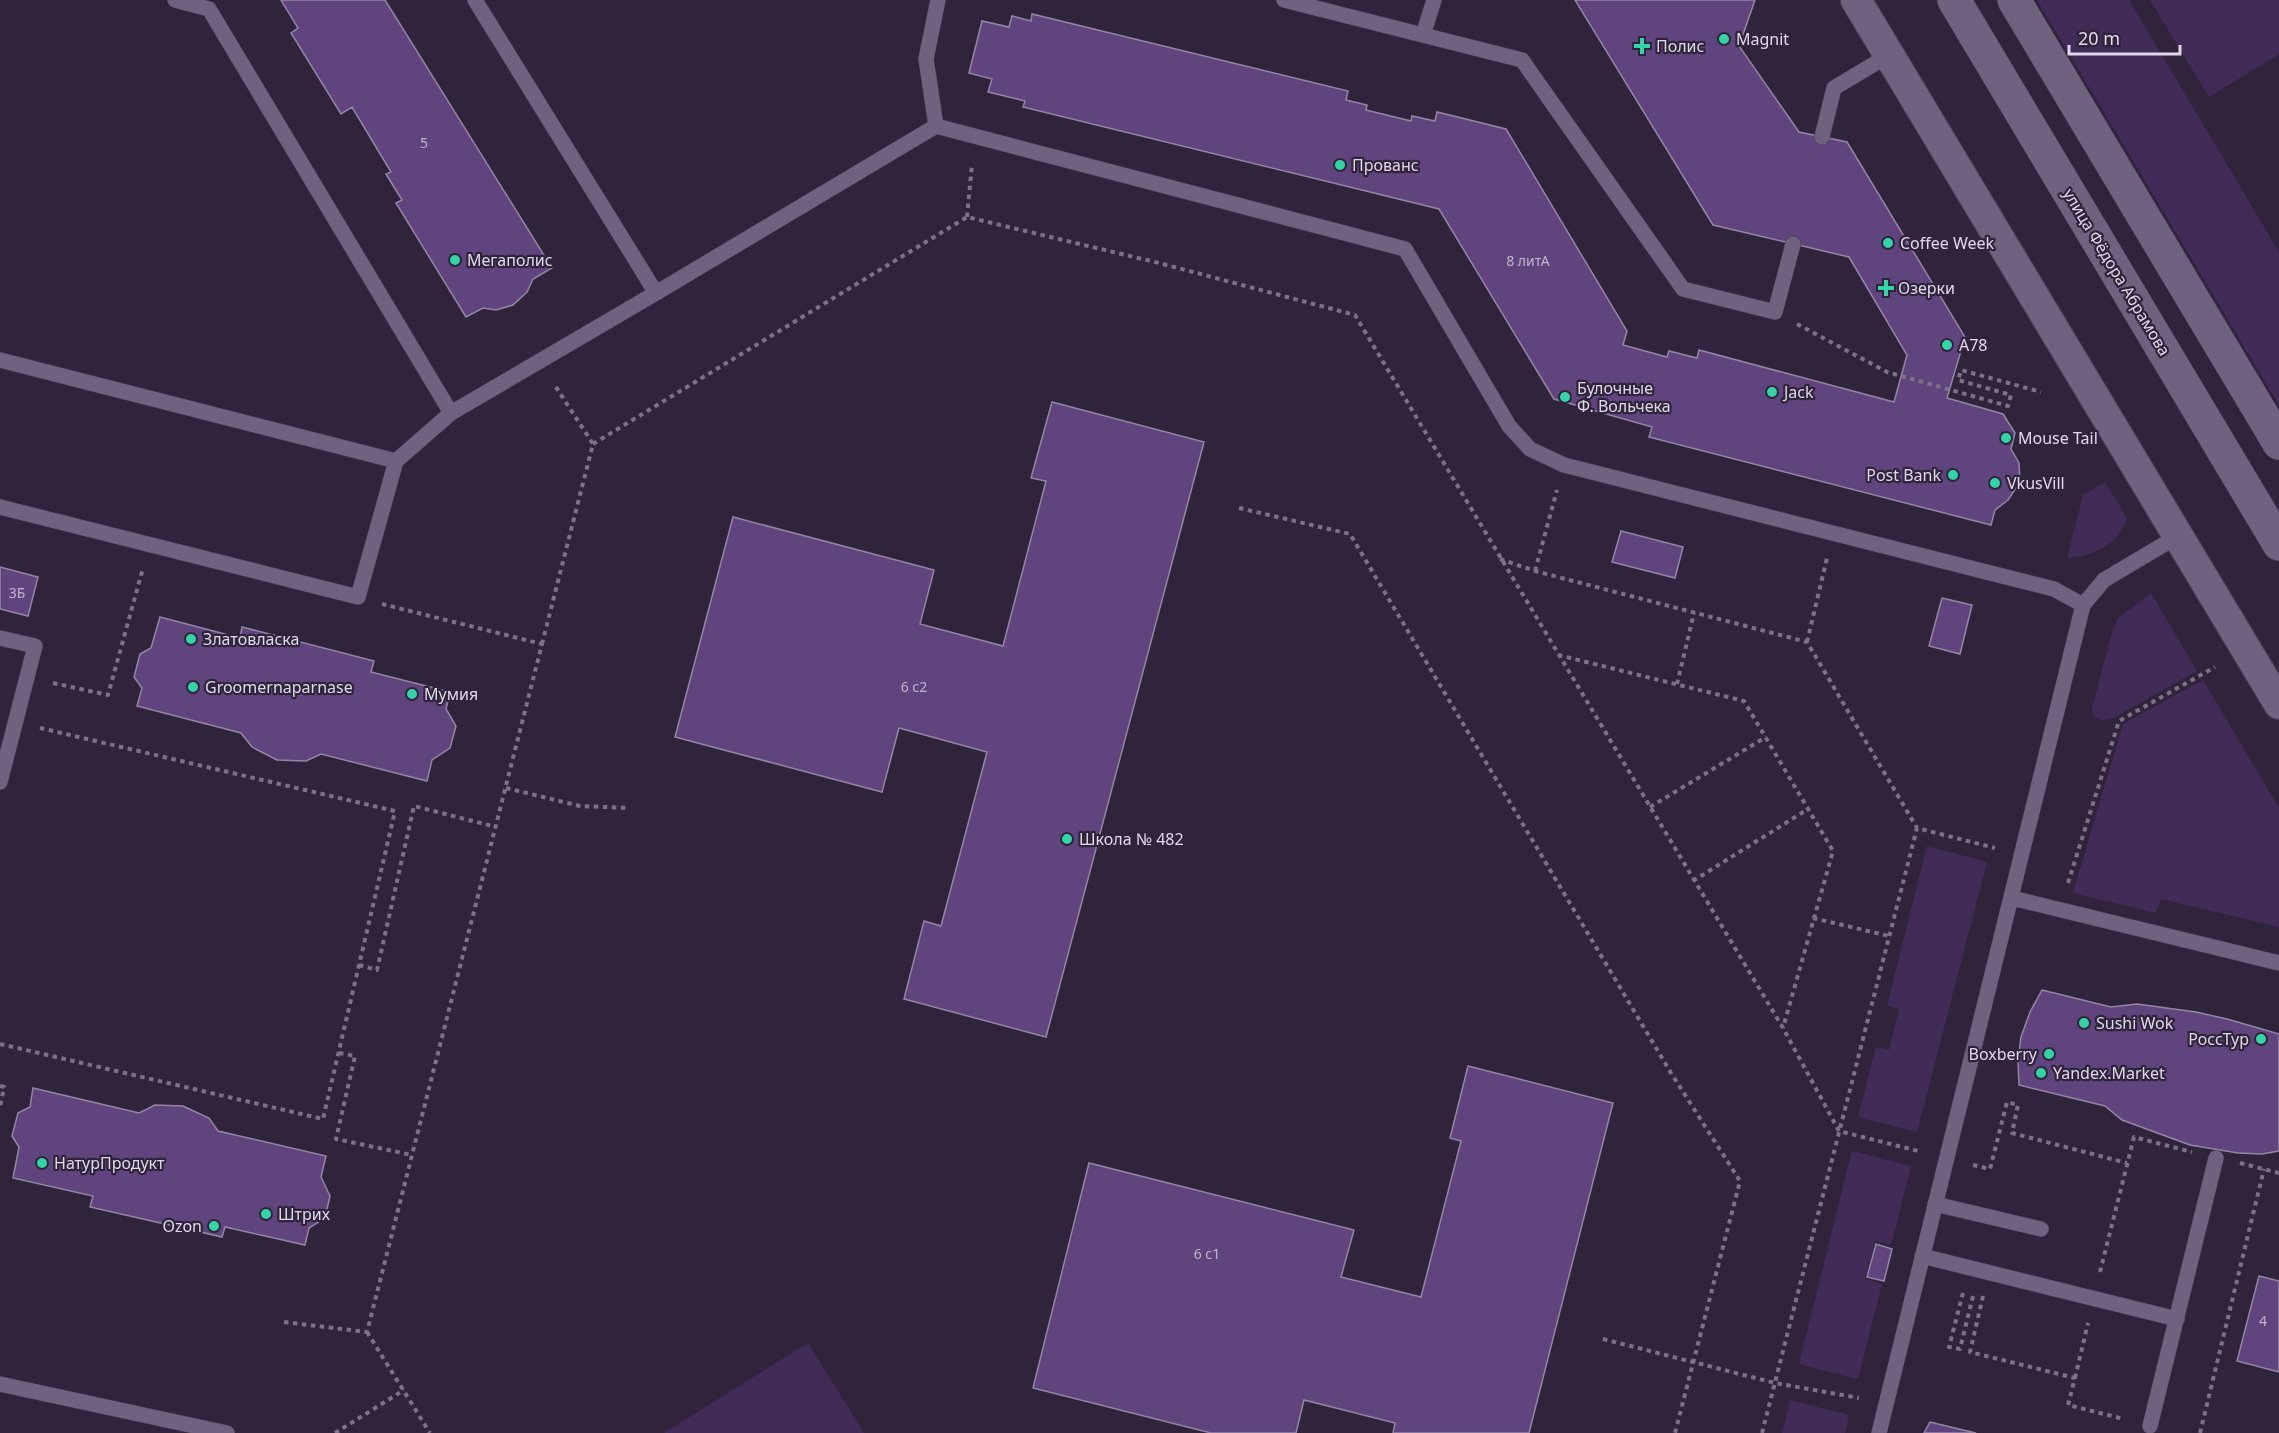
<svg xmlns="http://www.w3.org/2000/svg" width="2279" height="1433" font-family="'Noto Sans',sans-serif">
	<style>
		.green { fill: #412c57 }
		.building { fill: #60447d; stroke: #9386a5; stroke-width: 1.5 }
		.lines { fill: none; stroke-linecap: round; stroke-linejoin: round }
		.lane-casing { stroke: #4c4157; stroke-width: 16 }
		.street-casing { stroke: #4c4157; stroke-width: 32 }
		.secondary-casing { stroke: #4c4157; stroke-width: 34 }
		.path { stroke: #7c7187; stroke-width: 4; stroke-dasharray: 4.5 4.5; stroke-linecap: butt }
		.lane { stroke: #6f627f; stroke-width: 15 }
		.street { stroke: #6f627f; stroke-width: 30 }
		.secondary { stroke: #6f627f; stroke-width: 33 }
		.poi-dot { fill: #32d4a8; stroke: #30243d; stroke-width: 2 }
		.labels { text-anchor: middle; stroke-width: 4.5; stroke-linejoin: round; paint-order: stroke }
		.number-label { font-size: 14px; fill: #c0b3ce }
		.poi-label { font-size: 16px; fill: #e0d8e9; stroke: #30243d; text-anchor: start }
		.street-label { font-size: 16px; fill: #e0d8e9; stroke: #30243d }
	</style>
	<rect width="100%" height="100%" fill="#30243d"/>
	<!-- green -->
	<path class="green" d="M 2037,0 L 2129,0 L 2279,252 L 2279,405 Z
		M 2150,0 L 2279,0 L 2279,54 L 2209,97 Z
		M 2105,482 L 2127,518 C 2118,545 2094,556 2067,558 L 2083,495 Z
		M 2151,593 L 2197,671 L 2113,718 L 2102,720 L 2095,717 L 2092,709 L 2112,632 L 2118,618 Z
		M 2203,680 L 2279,808 L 2279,927 L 2161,899 L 2156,913 L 2073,893 L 2123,724 Z
		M 1927,846 L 1987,862 L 1917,1132 L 1858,1117 L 1876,1047 L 1889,1050 L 1899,1009 L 1887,1005 Z
		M 1852,1151 L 1911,1166 L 1891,1245 L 1875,1241 L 1865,1279 L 1882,1284 L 1858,1379 L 1799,1364 Z
		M 808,1343 L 864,1433 L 664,1433 Z
		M 1790,1400 L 1849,1415 L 1845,1433 L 1782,1433 Z"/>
	<!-- building -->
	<path class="building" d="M 281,0 L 385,0 L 552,268 L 533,279 L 527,292 L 513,305 L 496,310 L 483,308 L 466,317 L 396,203 L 402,200 L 386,174 L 391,172 L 352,107 L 341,114 L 291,33 L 298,28 Z
		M 1575,0 L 1755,0 L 1739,46 L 1799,132 L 1847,142 L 1965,337 L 1947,398 L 2003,414 L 2015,433 L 2011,449 L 2019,463 L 2020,482 L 2008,500 L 1995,510 L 1991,525 L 1649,437 L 1652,427 L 1554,399 L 1439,209 L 1023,107 L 1025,101 L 988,92 L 992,79 L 969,73 L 982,21 L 1009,27 L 1012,16 L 1031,21 L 1032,14 L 1348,91 L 1346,100 L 1367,105 L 1366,110 L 1411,121 L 1412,116 L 1435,121 L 1437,112 L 1506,129 L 1627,331 L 1623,345 L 1667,357 L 1669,351 L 1697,358 L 1699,350 L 1894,402 L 1907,355 L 1849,257 L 1713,225 Z
		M 1052,402 L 1204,442 L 1046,1037 L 904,999 L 924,921 L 941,926 L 987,752 L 899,728 L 882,792 L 675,737 L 733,517 L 934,570 L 920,624 L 1003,646 L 1046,481 L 1031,478 Z
		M 1621,531 L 1683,547 L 1675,578 L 1612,562 Z
		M 0,567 L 38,577 L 28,616 L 0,609 Z
		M 1942,598 L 1972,605 L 1960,654 L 1929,646 Z
		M 160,617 L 240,638 L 242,627 L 374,661 L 371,672 L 450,692 L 446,709 L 456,726 L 450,748 L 432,760 L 427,781 L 321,754 L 306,761 L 277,760 L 252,747 L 241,733 L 137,706 L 142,688 L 134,677 L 140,654 L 151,648 Z
		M 2042,990 L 2111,1007 L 2137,1004 L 2196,1012 L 2227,1019 L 2279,1034 L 2279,1151 L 2262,1154 L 2238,1153 L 2190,1145 L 2122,1120 L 2105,1106 L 2019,1085 L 2018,1061 L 2021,1037 L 2030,1012 Z
		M 1468,1066 L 1613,1103 L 1529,1433 L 1393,1433 L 1395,1423 L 1304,1400 L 1296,1433 L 1211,1433 L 1033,1388 L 1089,1163 L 1354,1230 L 1341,1277 L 1421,1297 L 1461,1141 L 1450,1138 Z
		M 33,1088 L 139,1113 L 155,1105 L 183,1106 L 209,1118 L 218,1131 L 326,1156 L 321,1177 L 330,1196 L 325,1218 L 309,1228 L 305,1245 L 225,1227 L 222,1237 L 90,1207 L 93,1196 L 13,1178 L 19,1147 L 12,1136 L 18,1113 L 30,1107 Z
		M 1876,1244 L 1892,1249 L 1884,1281 L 1867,1277 Z
		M 2259,1276 L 2279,1281 L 2279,1372 L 2237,1361 Z
		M 1930,1422 L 1963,1430 L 1976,1433 L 1924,1433 Z"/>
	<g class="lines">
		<defs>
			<path id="lane" d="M 175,0 L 209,9 L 451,413
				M 475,0 L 656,293
				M 1284,0 L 1522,60 L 1683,289 L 1775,312 L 1793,244
				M 1423,35 L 1434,0
				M 936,126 L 926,59 L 938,0
				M 1822,137 L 1834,88 L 1889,55
				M 0,360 L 396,461 L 358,597 L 0,507
				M 396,461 L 451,413 L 656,293 L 936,126 L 1405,249 L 1509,426 L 1530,449 L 1564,465 L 2054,589 L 2083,605
				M 0,638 L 35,646 L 0,782
				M 2012,898 L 2279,963
				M 1935,1204 L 2041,1229
				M 1922,1256 L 2177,1319
				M 0,1384 L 227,1433
				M 2150,1426 L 2216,1158
				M 1879,1433 L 2083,605 L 2104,580 L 2178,536"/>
			<path id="street" d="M 1856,0 L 2279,704"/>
			<path id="secondary" d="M 1954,0 L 2279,544
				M 2014,0 L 2279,443"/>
		</defs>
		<!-- lane casing -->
		<use href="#lane" class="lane-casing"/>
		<!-- street casing -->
		<use href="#street" class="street-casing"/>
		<!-- secondary casing -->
		<use href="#secondary" class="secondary-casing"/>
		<!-- path -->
		<path class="path" d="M 967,217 L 972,164
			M 1797,324 L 1887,372 L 2008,406 L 2011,395 L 1958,380 L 1961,370 L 2041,392
			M 593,444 L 967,217 L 1159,263 L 1355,315 L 1783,1028 L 1839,1131 L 1922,1152
			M 1239,508 L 1350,534 L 1671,1073 L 1740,1181 L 1675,1433
			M 1500,559 L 1535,571 L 1807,642 L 1917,828
			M 1535,571 L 1557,490
			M 1807,642 L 1827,558
			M 542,644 L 593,444 L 554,384
			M 1558,655 L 1744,701 L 1833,851 L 1783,1028
			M 53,683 L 108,695 L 143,568
			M 1677,684 L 1694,613
			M 506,788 L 580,806 L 629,808
			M 1650,807 L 1766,737
			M 1693,881 L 1808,809
			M 2068,883 L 2119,721 L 2215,667
			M 1813,918 L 1889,936
			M 359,965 L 377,970 L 414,806 L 496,827
			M 0,1044 L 323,1119 L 395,811 L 40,728
			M 339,1053 L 355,1056 L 336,1139 L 412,1155
			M 0,1086 L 4,1087 L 0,1107
			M 2240,1163 L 2279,1173
			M 1973,1165 L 1990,1169 L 2007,1102 L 2018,1105 L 2012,1133 L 2127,1163
			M 2100,1272 L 2134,1137 L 2192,1152
			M 1963,1293 L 1949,1347 L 1960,1349 L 1973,1296
			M 1983,1296 L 1970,1352 L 2075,1378 L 2068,1405 L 2124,1419
			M 284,1322 L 367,1332 L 542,644 L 382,604
			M 367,1332 L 430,1433
			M 1603,1339 L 1775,1383 L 1859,1398
			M 2075,1378 L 2088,1323
			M 335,1433 L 404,1390
			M 1762,1433 L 1917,828 L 1995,848
			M 2200,1433 L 2264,1169"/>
		<!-- lane -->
		<use href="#lane" class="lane"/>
		<!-- street -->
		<use href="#street" class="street"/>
		<!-- secondary -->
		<use href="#secondary" class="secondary"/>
	</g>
	<!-- markers -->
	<g class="poi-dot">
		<circle cx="1724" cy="39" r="6"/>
		<path d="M1639 37h6v6h6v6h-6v6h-6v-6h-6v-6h6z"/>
		<circle cx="1340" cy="165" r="6"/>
		<circle cx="1888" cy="243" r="6"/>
		<circle cx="455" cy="260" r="6"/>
		<path d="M1883 279h6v6h6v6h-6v6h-6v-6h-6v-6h6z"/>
		<circle cx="1947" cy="345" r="6"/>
		<circle cx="1772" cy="392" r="6"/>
		<circle cx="1565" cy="397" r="6"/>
		<circle cx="2006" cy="438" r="6"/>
		<circle cx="1953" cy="475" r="6"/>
		<circle cx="1995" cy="483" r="6"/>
		<circle cx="191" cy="639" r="6"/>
		<circle cx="193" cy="687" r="6"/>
		<circle cx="412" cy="694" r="6"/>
		<circle cx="1067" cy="839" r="6"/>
		<circle cx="2084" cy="1023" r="6"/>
		<circle cx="2261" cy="1039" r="6"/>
		<circle cx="2049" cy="1054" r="6"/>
		<circle cx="2041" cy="1073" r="6"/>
		<circle cx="42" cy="1163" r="6"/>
		<circle cx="266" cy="1214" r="6"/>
		<circle cx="214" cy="1226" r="6"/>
	</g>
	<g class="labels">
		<!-- number labels -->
		<g class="number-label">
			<text x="424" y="148">5</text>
			<text x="1528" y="266">8 литА</text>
			<text x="17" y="598">3Б</text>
			<text x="914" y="692">6 с2</text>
			<text x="1207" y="1259">6 с1</text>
			<text x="2263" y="1326">4</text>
		</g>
		<!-- poi labels -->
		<g class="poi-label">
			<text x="1736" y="45">Magnit</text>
			<text x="1656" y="52">Полис</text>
			<text x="1352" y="171">Прованс</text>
			<text x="1900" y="249">Coffee Week</text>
			<text x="467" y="266">Мегаполис</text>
			<text x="1898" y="294">Озерки</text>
			<text x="1959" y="351">А78</text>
			<text x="1577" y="394">Булочные<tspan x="1577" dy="18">Ф. Вольчека</tspan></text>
			<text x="1784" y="398">Jack</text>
			<text x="2018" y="444">Mouse Tail</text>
			<text x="1941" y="481" text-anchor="end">Post Bank</text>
			<text x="2007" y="489">VkusVill</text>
			<text x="203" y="645">Златовласка</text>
			<text x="205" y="693">Groomernaparnase</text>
			<text x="424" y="700">Мумия</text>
			<text x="1079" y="845">Школа № 482</text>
			<text x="2096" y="1029">Sushi Wok</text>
			<text x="2249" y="1045" text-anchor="end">РоссТур</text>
			<text x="2037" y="1060" text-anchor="end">Boxberry</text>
			<text x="2053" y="1079">Yandex.Market</text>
			<text x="54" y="1169">НатурПродукт</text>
			<text x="278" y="1220">Штрих</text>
			<text x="202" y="1232" text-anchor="end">Ozon</text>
		</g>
		<!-- street labels -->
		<g class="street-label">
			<text transform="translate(2117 272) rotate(59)" y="6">улица Фёдора Абрамова</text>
		</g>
	</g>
	<!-- scale -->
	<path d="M2069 45v9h111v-9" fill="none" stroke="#e0d8e9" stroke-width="3"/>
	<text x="2078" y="45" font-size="18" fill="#e0d8e9" stroke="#30243d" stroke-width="4.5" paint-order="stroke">20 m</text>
</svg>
